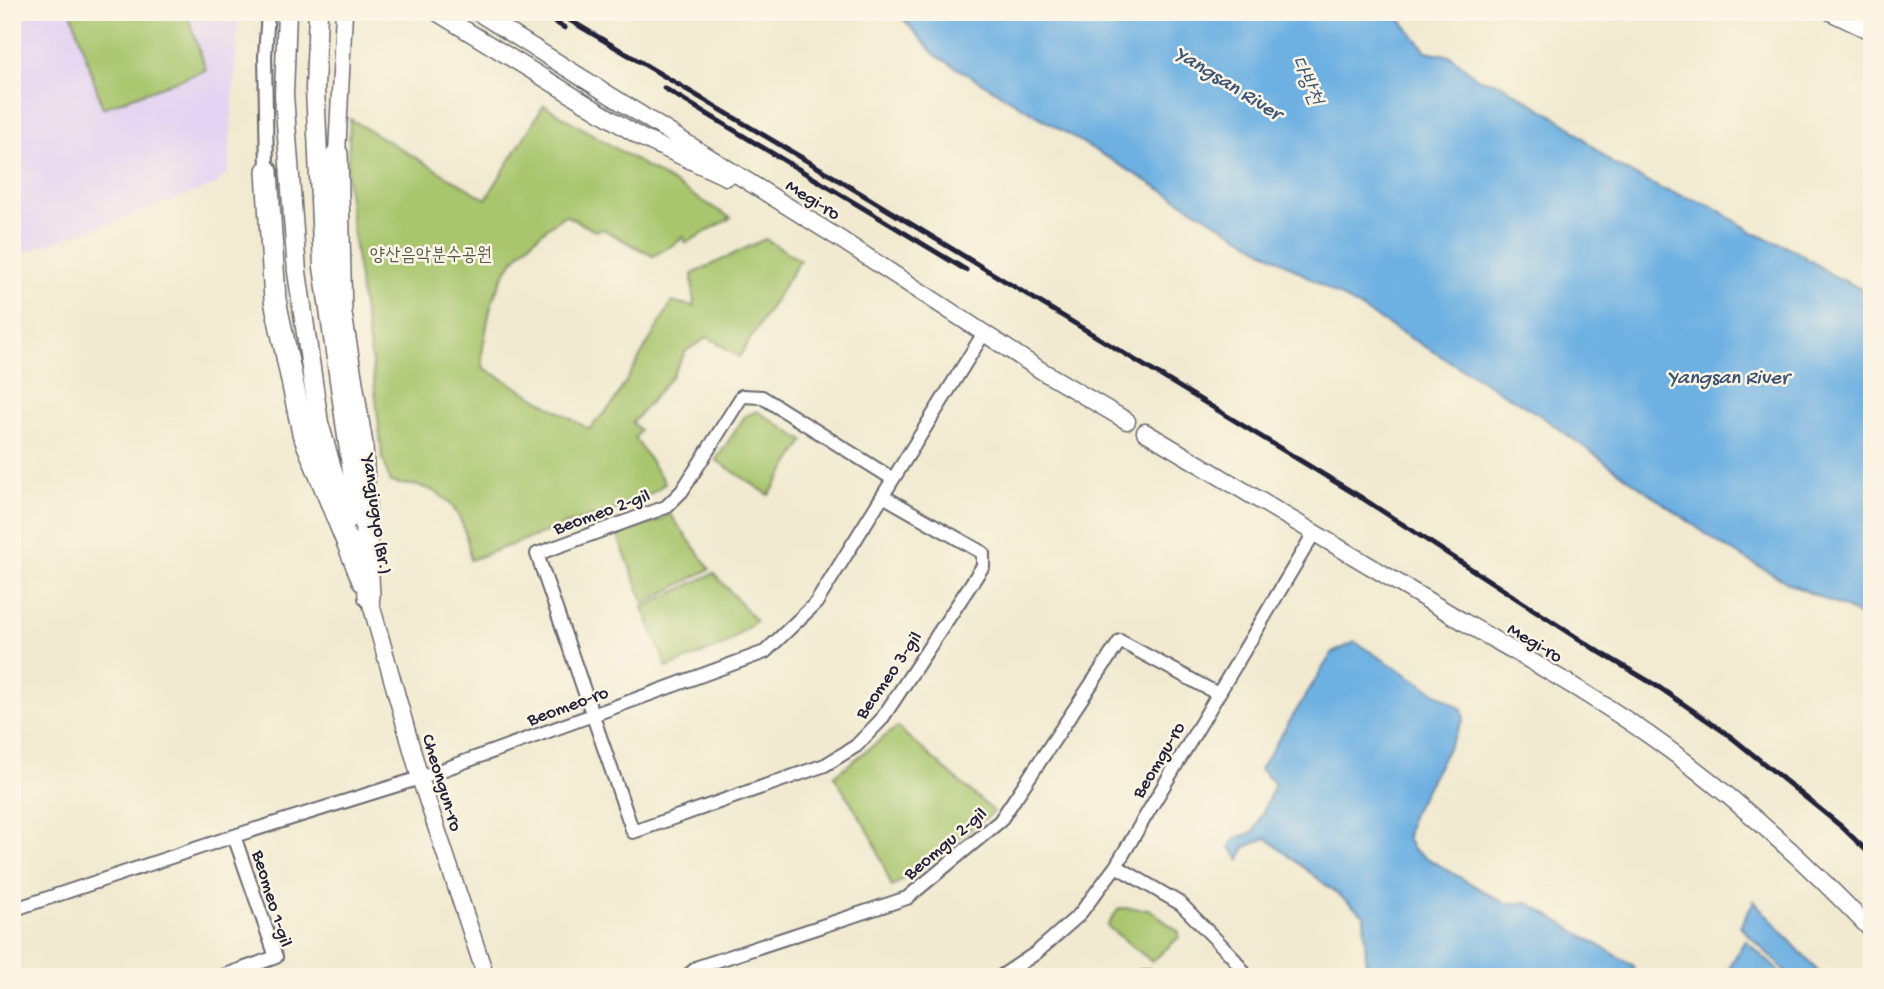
<svg xmlns="http://www.w3.org/2000/svg" width="1884" height="989" font-family="'Gochi Hand','Poor Story',sans-serif">
	<style>
		.built { fill: #e4d3f2 }
		.green { fill: #a9c66e; stroke: #667454; stroke-width: 2 }
		.water { fill: #6db0e2; stroke: #48698e; stroke-width: 2 }
		.lines { fill: none; stroke-linecap: round; stroke-linejoin: round }
		.minor-casing { stroke: #6a686f; stroke-width: 16 }
		.tertiary-casing { stroke: #6a686f; stroke-width: 19 }
		.secondary-casing { stroke: #6a686f; stroke-width: 21 }
		.primary-casing { stroke: #6a686f; stroke-width: 24 }
		.minor { stroke: #fff; stroke-width: 12 }
		.tertiary { stroke: #fff; stroke-width: 16 }
		.secondary { stroke: #fff; stroke-width: 18 }
		.primary { stroke: #fff; stroke-width: 21 }
		.rail { stroke: #22223b; stroke-width: 5 }
		.labels { text-anchor: middle; stroke-width: 5; stroke-linejoin: round; paint-order: stroke }
		.street-label { font-size: 19px; fill: #22223b; stroke: #fcf5e5 }
		.park-label { font-size: 19px; fill: #515b4d; stroke: #fcf5e5 }
		.water-label { font-size: 21px; font-style: italic; fill: #3c5475; stroke: #fcf5e5 }
	</style>
	<rect width="100%" height="100%" fill="#fcf5e5"/>
	<filter id="ink" filterUnits="userSpaceOnUse"><feTurbulence type="fractalNoise" baseFrequency=".0143" numOctaves="2"/><feDisplacementMap in="SourceGraphic" scale="14" xChannelSelector="R" yChannelSelector="G"/><feConvolveMatrix kernelMatrix="1 2 1 2 8 2 1 2 1" color-interpolation-filters="sRGB"/></filter>
	<filter id="wash" filterUnits="userSpaceOnUse"><feTurbulence type="fractalNoise" baseFrequency=".00686" numOctaves="4" result="noise"/><feDisplacementMap in="SourceGraphic" scale="28" xChannelSelector="R" yChannelSelector="G"/><feGaussianBlur stdDeviation="1.57" result="paint"/><feColorMatrix in="noise" values="0 0 0 0 0 0 0 0 0 0 0 0 0 0 0 0 0 1.4 0 .05"/><feComposite in="paint" operator="in"/></filter>
	<g filter="url(#wash)">
		<rect width="100%" height="100%" fill="#f1ead0"/>
		<!-- built -->
		<path class="built" d="M 12,12 L 239,12 L 228,173 L 215,185 L 12,257 Z"/>
		<!-- green -->
		<path class="green" d="M 71,12 L 186,12 L 206,70 L 103,108 Z
			M 544,105 L 731,218 L 686,243 L 683,236 L 678,242 L 653,256 L 603,229 L 595,231 L 565,215 C 519,247 494,274 486,331 C 484,343 480,356 484,368 L 589,429 L 612,405 L 672,302 L 694,306 L 692,274 L 765,239 L 800,260 L 739,357 L 708,337 L 686,351 L 672,376 L 632,423 L 640,430 L 635,438 L 665,483 C 636,509 598,514 562,526 C 531,537 501,549 470,560 C 467,526 456,495 419,486 C 409,484 400,485 390,482 L 382,455 L 372,362 L 360,287 L 347,183 L 350,119 L 486,199 Z
			M 757,411 L 804,441 L 769,495 L 716,460 L 745,416 Z
			M 670,514 L 710,569 L 644,603 L 617,534 L 661,520 Z
			M 714,573 L 756,621 L 726,644 L 667,668 L 643,607 Z
			M 897,727 L 994,812 L 892,887 L 872,837 L 834,776 Z
			M 1119,908 L 1149,909 L 1179,932 L 1179,937 L 1152,962 L 1107,926 Z"/>
		<!-- water -->
		<path class="water" d="M 897,12 L 1377,12 L 1401,20 L 1426,51 L 1451,56 L 1478,79 L 1499,83 L 1567,124 L 1613,164 L 1661,189 L 1710,205 L 1756,234 L 1794,250 L 1834,276 L 1872,294 L 1872,624 L 1852,611 L 1792,585 L 1723,546 L 1538,414 L 935,55 Z
			M 1355,642 L 1462,709 L 1464,719 L 1411,816 L 1407,837 L 1412,849 L 1504,903 L 1528,903 L 1634,966 L 1635,977 L 1367,977 L 1364,915 L 1266,838 L 1244,848 L 1240,860 L 1230,847 L 1234,839 L 1254,832 L 1275,784 L 1260,769 L 1332,653 Z
			M 1754,901 L 1823,977 L 1791,977 L 1740,926 Z
			M 1745,940 L 1785,977 L 1724,977 Z"/>
	</g>
	<g filter="url(#ink)">
		<g class="lines">
			<defs>
				<path id="minor" d="M 267,171 L 265,56 L 268,12
					M 883,496 L 983,553 L 983,566 L 881,720 L 856,746 L 825,765 L 633,832 L 537,554 L 666,507 L 682,491 L 742,396 L 762,397 L 893,479
					M 1116,866 L 1181,904 L 1232,956 L 1247,977
					M 12,910 L 234,836 L 420,778 L 765,652 L 816,603 L 984,333
					M 220,977 L 276,957 L 234,836
					M 686,977 L 698,967 L 907,898 L 1000,821 L 1120,641 L 1218,694
					M 1000,977 L 1036,953 L 1079,915 L 1116,866 L 1314,533
					M 1143,977 L 1150,977"/>
				<path id="tertiary" d="M 436,12 L 642,138 L 726,177
					M 477,12 L 840,239 L 1042,371 L 1127,421
					M 1830,12 L 1872,32
					M 337,154 L 344,12
					M 1145,432 C 1252,496 1358,559 1464,622 C 1532,662 1603,701 1667,748 C 1741,802 1809,865 1872,931
					M 369,597 L 420,778 L 486,977"/>
				<path id="secondary" d="M 287,12 L 284,95 L 297,272 L 319,423 L 347,521
					M 318,12 L 315,88 L 323,267 L 357,507"/>
				<path id="primary" d="M 337,154 L 341,314 L 362,445 L 369,597
					M 267,171 L 275,300 L 303,433 L 363,581"/>
			</defs>
			<!-- minor casing -->
			<use href="#minor" class="minor-casing"/>
			<!-- tertiary casing -->
			<use href="#tertiary" class="tertiary-casing"/>
			<!-- secondary casing -->
			<use href="#secondary" class="secondary-casing"/>
			<!-- primary casing -->
			<use href="#primary" class="primary-casing"/>
			<!-- minor -->
			<use href="#minor" class="minor"/>
			<!-- tertiary -->
			<use href="#tertiary" class="tertiary"/>
			<!-- secondary -->
			<use href="#secondary" class="secondary"/>
			<!-- primary -->
			<use href="#primary" class="primary"/>
			<!-- rail -->
			<path class="rail" d="M 538,12 L 565,28
				M 556,12 L 814,165 L 1362,498 L 1593,648 L 1660,688 L 1730,736 L 1842,827 L 1872,856
				M 664,88 L 966,270"/>
		</g>
	</g>
	<g class="labels">
		<!-- street labels -->
		<g class="street-label">
			<text transform="translate(814 198) rotate(32)" y="7">Megi-ro</text>
			<text transform="translate(601 510) rotate(-20)" y="7">Beomeo 2-gil</text>
			<text transform="translate(379 514) rotate(82)" y="7">Yangjugyo (Br.)</text>
			<text transform="translate(1536 641) rotate(31)" y="7">Megi-ro</text>
			<text transform="translate(887 674) rotate(-55)" y="7">Beomeo 3-gil</text>
			<text transform="translate(567 704) rotate(-20)" y="7">Beomeo-ro</text>
			<text transform="translate(1157 759) rotate(-59)" y="7">Beomgu-ro</text>
			<text transform="translate(444 782) rotate(73)" y="7">Cheongun-ro</text>
			<text transform="translate(944 842) rotate(-40)" y="7">Beomgu 2-gil</text>
			<text transform="translate(274 898) rotate(73)" y="7">Beomeo 1-gil</text>
		</g>
		<!-- park labels -->
		<g class="park-label">
			<text x="431" y="260">양산음악분수공원</text>
		</g>
		<!-- water labels -->
		<g class="water-label">
			<text transform="translate(1308 80) rotate(66)" y="7">다방천</text>
			<text transform="translate(1229 82) rotate(32)" y="7">Yangsan River</text>
			<text x="1728" y="383">Yangsan River</text>
		</g>
	</g>
	<!-- margin -->
	<rect width="1884" height="989" fill="none" stroke="#fcf5e5" stroke-width="42"/>
</svg>
